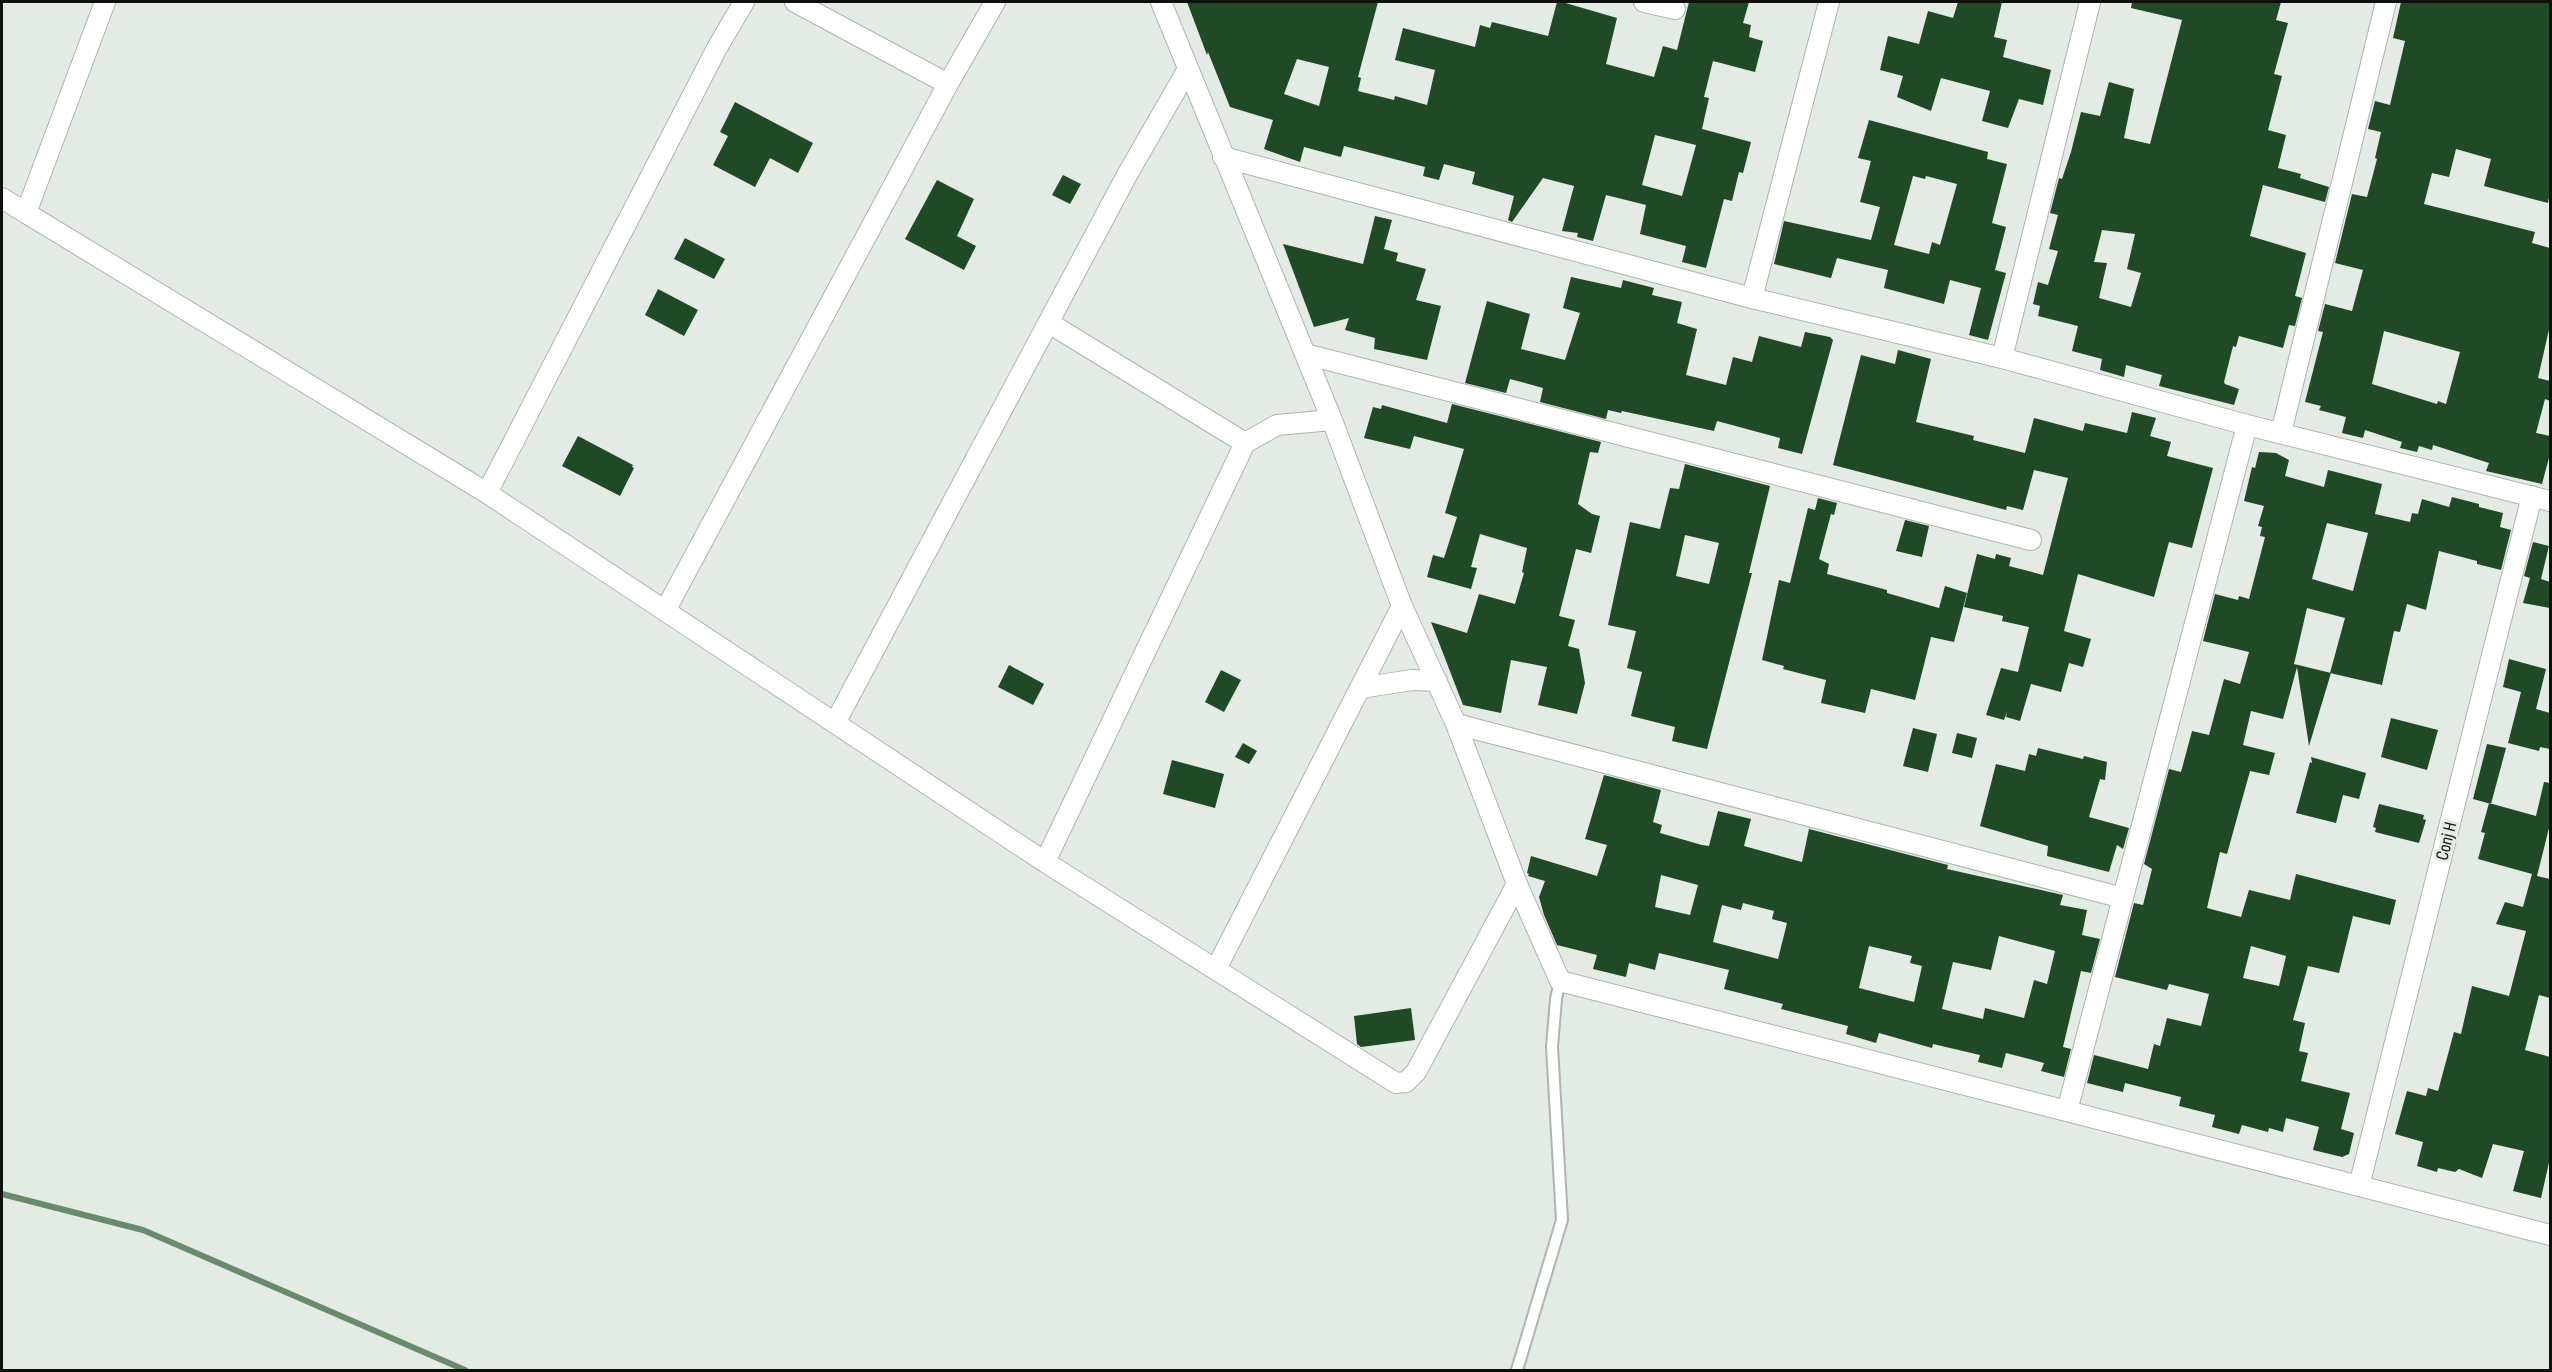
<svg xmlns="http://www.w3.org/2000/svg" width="2552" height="1372" font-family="'Sofia Sans Condensed',sans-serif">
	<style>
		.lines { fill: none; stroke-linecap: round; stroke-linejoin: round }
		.stream { stroke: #6a8a6c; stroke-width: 6 }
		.building { fill: #204925; fill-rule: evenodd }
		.service-casing { stroke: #aeb4ae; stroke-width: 14 }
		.minor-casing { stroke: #aeb4ae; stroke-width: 22 }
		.service { stroke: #fff; stroke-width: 10 }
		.minor { stroke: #fff; stroke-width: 20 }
		.labels { text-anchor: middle; stroke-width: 6; stroke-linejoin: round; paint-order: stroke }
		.street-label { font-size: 18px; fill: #0e100e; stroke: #e4eae4 }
	</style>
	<rect width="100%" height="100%" fill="#e4eae4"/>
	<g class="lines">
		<!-- stream -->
		<path class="stream" d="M 2,1194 L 143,1230 L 465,1370"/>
	</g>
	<!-- building -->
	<path class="building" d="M 1187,2 L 1378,2 L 1358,77 L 1361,78 L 1358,91 L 1394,100 L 1395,96 L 1427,105 L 1435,70 L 1395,60 L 1403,28 L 1475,47 L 1480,25 L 1490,28 L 1492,22 L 1548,36 L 1557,2 L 1562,2 L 1617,18 L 1606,64 L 1654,77 L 1663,46 L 1677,50 L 1689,2 L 1749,2 L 1743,23 L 1751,25 L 1749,37 L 1763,41 L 1755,72 L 1713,61 L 1704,97 L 1709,98 L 1702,129 L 1751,142 L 1743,173 L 1739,172 L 1732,201 L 1724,199 L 1706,268 L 1682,262 L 1686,246 L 1640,234 L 1646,205 L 1606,195 L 1593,241 L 1577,237 L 1578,233 L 1562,231 L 1574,186 L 1543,178 L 1512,222 L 1508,220 L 1514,196 L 1472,184 L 1475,172 L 1444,164 L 1439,180 L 1423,176 L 1425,167 L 1344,146 L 1341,157 L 1304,147 L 1300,162 L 1264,149 L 1273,120 L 1230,107 L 1208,52 L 1207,55 ZM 1297,59 L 1329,67 L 1319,106 L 1284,94 ZM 1655,135 L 1696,145 L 1682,196 L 1642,185 Z
		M 1958,2 L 2002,2 L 1994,37 L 2007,40 L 2003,57 L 2051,70 L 2043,105 L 2019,99 L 2008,128 L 1982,121 L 1990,91 L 1941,78 L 1931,111 L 1897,97 L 1903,76 L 1880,70 L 1888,36 L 1919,44 L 1928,11 L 1953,18 Z
		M 2132,2 L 2281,2 L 2276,20 L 2288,23 L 2274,74 L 2282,76 L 2268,130 L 2286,135 L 2278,168 L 2301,174 L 2300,178 L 2329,187 L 2325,202 L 2263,185 L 2250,236 L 2306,253 L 2295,296 L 2302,298 L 2295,326 L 2289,325 L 2283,348 L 2239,336 L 2236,347 L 2233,346 L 2224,382 L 2225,384 L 2239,389 L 2234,405 L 2159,386 L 2162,375 L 2126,365 L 2124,377 L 2100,370 L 2102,359 L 2072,351 L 2078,326 L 2038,316 L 2040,306 L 2033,304 L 2038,282 L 2048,285 L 2058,251 L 2049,249 L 2058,215 L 2050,213 L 2059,178 L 2062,179 L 2071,152 L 2081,112 L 2100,116 L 2109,82 L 2134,89 L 2124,138 L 2150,144 L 2182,20 L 2131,8 ZM 2102,230 L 2135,234 L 2127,269 L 2141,273 L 2131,307 L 2099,298 L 2107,263 L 2094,262 Z
		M 2401,2 L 2550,2 L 2550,192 L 2548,203 L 2484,186 L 2491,159 L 2456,149 L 2449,177 L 2432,173 L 2424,204 L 2535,232 L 2532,243 L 2550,248 L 2550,325 L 2538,378 L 2550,381 L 2550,401 L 2545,399 L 2536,433 L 2550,436 L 2550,454 L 2542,484 L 2486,471 L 2489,463 L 2433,445 L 2432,450 L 2419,446 L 2417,452 L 2400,448 L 2402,442 L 2365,430 L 2363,438 L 2342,433 L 2346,417 L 2319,410 L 2321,406 L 2305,402 L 2323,332 L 2318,331 L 2325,304 L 2352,311 L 2363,270 L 2335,263 L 2352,194 L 2367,197 L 2377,159 L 2375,158 L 2381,132 L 2368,129 L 2375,101 L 2390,105 L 2405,41 L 2393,38 ZM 2384,331 L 2460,352 L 2446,404 L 2438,401 L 2437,404 L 2372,384 Z
		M 735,102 L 813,143 L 798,173 L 770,158 L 755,187 L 713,165 L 728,136 L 720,132 Z
		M 1869,120 L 1988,152 L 1987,159 L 2007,164 L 1992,223 L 2006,227 L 1995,270 L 2006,273 L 1988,340 L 1969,335 L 1981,288 L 1950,280 L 1944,304 L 1884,288 L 1888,270 L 1837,258 L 1831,278 L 1774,264 L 1784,221 L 1871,240 L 1880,207 L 1860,202 L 1871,161 L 1858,158 ZM 1913,176 L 1925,179 L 1926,176 L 1957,184 L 1940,245 L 1932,242 L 1929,254 L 1894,245 Z
		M 1063,175 L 1081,184 L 1070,204 L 1052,195 Z
		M 937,180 L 974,199 L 957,236 L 976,246 L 964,270 L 905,239 Z
		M 1375,216 L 1392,220 L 1384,249 L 1398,253 L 1396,261 L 1426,269 L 1416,300 L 1441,306 L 1427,360 L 1374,349 L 1375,338 L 1345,330 L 1349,318 L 1314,327 L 1283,244 L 1363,264 Z
		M 685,238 L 725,259 L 714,279 L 674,259 Z
		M 1571,277 L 1621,288 L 1623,280 L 1654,288 L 1652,295 L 1682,302 L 1677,323 L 1697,329 L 1686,375 L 1726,385 L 1733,357 L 1752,362 L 1759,336 L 1801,347 L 1805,332 L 1830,337 L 1833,340 L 1802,454 L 1778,448 L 1780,438 L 1717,421 L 1714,431 L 1622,411 L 1621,413 L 1608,410 L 1606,419 L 1540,402 L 1543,388 L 1510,379 L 1506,393 L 1465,383 L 1487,301 L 1530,314 L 1521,349 L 1565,360 L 1580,313 L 1563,308 Z
		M 658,289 L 698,310 L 684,336 L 645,315 Z
		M 1898,350 L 1931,359 L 1916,422 L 1974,436 L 1973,440 L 2025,453 L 2034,418 L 2083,431 L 2085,423 L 2127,433 L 2132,412 L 2156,418 L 2150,436 L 2171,442 L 2167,456 L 2213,468 L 2192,548 L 2169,542 L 2154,597 L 2078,574 L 2064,631 L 2091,639 L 2083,667 L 2069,663 L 2061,692 L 2031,684 L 2020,721 L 2006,717 L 2007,712 L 2004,720 L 1986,715 L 2001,668 L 2018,672 L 2029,627 L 2002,621 L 2003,616 L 1964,607 L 1977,554 L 1995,559 L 1996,554 L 2011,558 L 2009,566 L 2043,575 L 2068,478 L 2034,470 L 2023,510 L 2007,506 L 2006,510 L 1833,465 L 1861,355 L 1895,364 Z
		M 1452,404 L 1601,442 L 1598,453 L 1590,452 L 1578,504 L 1592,514 L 1600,516 L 1591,553 L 1576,549 L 1559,616 L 1575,620 L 1568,646 L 1579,649 L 1585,683 L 1577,714 L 1538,705 L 1547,667 L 1511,660 L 1501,713 L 1463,705 L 1431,622 L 1467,633 L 1479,594 L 1515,604 L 1524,573 L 1522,572 L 1527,548 L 1480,534 L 1471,567 L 1477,568 L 1471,589 L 1427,577 L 1433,555 L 1444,558 L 1457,517 L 1445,513 L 1464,449 L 1414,436 L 1410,449 L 1364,438 L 1373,407 L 1381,409 L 1382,405 L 1447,423 Z
		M 578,436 L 633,465 L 632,467 L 634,468 L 620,496 L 562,466 Z
		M 2259,452 L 2276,453 L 2289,460 L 2285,476 L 2324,487 L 2328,470 L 2382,484 L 2375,514 L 2410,522 L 2412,513 L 2418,514 L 2422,499 L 2449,507 L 2452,497 L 2479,504 L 2479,507 L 2503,513 L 2500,527 L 2511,530 L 2501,570 L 2477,564 L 2477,561 L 2439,551 L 2426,610 L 2407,604 L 2400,632 L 2394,631 L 2382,685 L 2330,673 L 2345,618 L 2307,608 L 2294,664 L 2331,673 L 2309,746 L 2297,667 L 2283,719 L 2251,711 L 2243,745 L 2275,753 L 2269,775 L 2250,771 L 2227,854 L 2220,852 L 2207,908 L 2241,917 L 2249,890 L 2290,900 L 2296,874 L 2396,900 L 2390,925 L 2353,916 L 2339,973 L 2308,966 L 2293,1020 L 2305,1023 L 2299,1051 L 2308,1053 L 2301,1081 L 2350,1093 L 2341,1129 L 2354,1133 L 2349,1154 L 2342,1157 L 2313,1150 L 2319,1127 L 2286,1118 L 2283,1132 L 2269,1128 L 2268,1132 L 2242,1125 L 2239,1134 L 2212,1127 L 2215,1115 L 2179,1106 L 2181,1097 L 2125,1083 L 2123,1092 L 2087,1083 L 2094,1055 L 2148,1069 L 2154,1044 L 2160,1046 L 2167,1018 L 2201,1026 L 2209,994 L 2169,984 L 2167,990 L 2115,977 L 2134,903 L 2143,905 L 2152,869 L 2144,864 L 2169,769 L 2181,772 L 2192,731 L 2209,735 L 2224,679 L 2240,684 L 2249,652 L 2203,641 L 2215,594 L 2238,600 L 2239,596 L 2249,599 L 2265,537 L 2260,536 L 2262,527 L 2258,526 L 2264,506 L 2244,501 L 2252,467 L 2255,468 ZM 2327,523 L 2368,533 L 2353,591 L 2312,579 ZM 2251,946 L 2286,956 L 2279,986 L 2243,978 Z
		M 1685,464 L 1770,486 L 1749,573 L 1752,573 L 1707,749 L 1672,741 L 1675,727 L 1631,716 L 1642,672 L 1627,668 L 1636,631 L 1608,625 L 1630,522 L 1660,529 L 1670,488 L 1679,489 ZM 1685,535 L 1719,543 L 1709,584 L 1676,576 Z
		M 1818,498 L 1837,503 L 1834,515 L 1831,514 L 1819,559 L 1829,564 L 1827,574 L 1887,590 L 1887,593 L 1939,608 L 1945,586 L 1967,593 L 1954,642 L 1931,637 L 1915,700 L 1871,689 L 1865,713 L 1821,703 L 1826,680 L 1783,669 L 1784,666 L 1762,660 L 1779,580 L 1790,583 L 1808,508 L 1815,510 Z
		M 1905,520 L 1929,526 L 1922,557 L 1896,551 Z
		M 2533,542 L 2549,546 L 2541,579 L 2550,582 L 2550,608 L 2523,603 L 2530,578 L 2524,576 Z
		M 2509,659 L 2546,669 L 2536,709 L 2550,713 L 2550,749 L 2540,747 L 2539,751 L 2508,743 L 2521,692 L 2503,687 Z
		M 1009,665 L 1044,684 L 1033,705 L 998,687 Z
		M 1221,670 L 1241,680 L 1224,712 L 1205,702 Z
		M 2391,718 L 2438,730 L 2427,770 L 2381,757 Z
		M 1913,728 L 1937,734 L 1928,772 L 1903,766 Z
		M 1957,733 L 1977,738 L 1972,758 L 1952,753 Z
		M 1243,743 L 1257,751 L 1249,764 L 1235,757 Z
		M 2487,744 L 2506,748 L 2491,804 L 2473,799 Z
		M 2038,748 L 2083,759 L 2084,756 L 2107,762 L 2105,780 L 2100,779 L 2089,817 L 2129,828 L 2123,849 L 2117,845 L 2109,872 L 2047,856 L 2048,846 L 1980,826 L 1996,764 L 2025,771 L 2029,754 L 2036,756 Z
		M 2311,757 L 2366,773 L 2359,799 L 2343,795 L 2336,823 L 2296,813 L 2310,762 L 2312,763 Z
		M 1172,760 L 1224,774 L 1215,808 L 1163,794 Z
		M 1604,775 L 1661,790 L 1653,822 L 1662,825 L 1660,833 L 1702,845 L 1709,846 L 1718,811 L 1751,819 L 1744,846 L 1802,862 L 1809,829 L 1948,865 L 1947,869 L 2063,895 L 2060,905 L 2087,910 L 2082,935 L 2100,939 L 2091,973 L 2081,971 L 2063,1047 L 2071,1049 L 2064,1077 L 2041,1071 L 2044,1063 L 2006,1053 L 2002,1068 L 1978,1062 L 1980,1055 L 1933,1044 L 1932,1048 L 1879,1033 L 1876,1043 L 1846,1034 L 1848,1026 L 1781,1009 L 1783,1004 L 1724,989 L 1729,970 L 1659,953 L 1655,970 L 1629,963 L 1626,977 L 1593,969 L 1597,955 L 1557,945 L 1544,915 L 1539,897 L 1545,881 L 1528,876 L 1529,874 L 1527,873 L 1531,856 L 1597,876 L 1607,845 L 1585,839 ZM 1661,875 L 1698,885 L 1690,915 L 1655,907 ZM 1743,903 L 1774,911 L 1772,919 L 1787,923 L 1778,959 L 1713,942 L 1722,905 L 1741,910 ZM 1999,936 L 2055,951 L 2047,984 L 2034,980 L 2024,1018 L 1985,1008 L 1983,1019 L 1942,1009 L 1953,962 L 1991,970 ZM 1869,946 L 1912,956 L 1910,963 L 1922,966 L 1914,1002 L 1859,988 Z
		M 2544,782 L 2550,783 L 2550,824 L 2537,876 L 2550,879 L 2550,998 L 2539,995 L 2525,1050 L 2550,1057 L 2550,1158 L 2541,1198 L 2513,1191 L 2524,1151 L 2493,1144 L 2482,1178 L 2459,1169 L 2455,1172 L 2438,1168 L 2437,1172 L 2417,1166 L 2423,1142 L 2395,1134 L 2407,1091 L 2426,1096 L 2428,1088 L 2438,1091 L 2454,1032 L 2461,1034 L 2472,986 L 2509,996 L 2526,931 L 2496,924 L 2505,902 L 2523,907 L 2532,874 L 2478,859 L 2485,833 L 2481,832 L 2489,803 L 2536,816 Z
		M 2379,804 L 2424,815 L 2423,819 L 2426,820 L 2419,843 L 2375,832 L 2376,828 L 2373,827 Z
		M 1411,1008 L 1415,1040 L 1361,1047 L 1357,1044 L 1354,1016 Z"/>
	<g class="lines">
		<defs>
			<path id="service" d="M 1517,1370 L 1562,1220 L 1552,1047 L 1556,999 L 1560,981"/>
			<path id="minor" d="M 795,2 L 948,84
				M 1161,2 L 1332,420 L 1402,606 L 1456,724 L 1517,884 L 1560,981 L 2550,1235
				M 1644,2 L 1675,9
				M 1223,157 L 1752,298 L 2002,358 L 2247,425 L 2550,501
				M 2,198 L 26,213 L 105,2
				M 26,213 L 487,493 L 1045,862 L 1396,1083 L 1406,1082 L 1416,1072 L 1517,884
				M 1752,298 L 1829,2
				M 1049,323 L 1245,443
				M 1305,354 L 2031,540
				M 2002,358 L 2090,2
				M 2281,433 L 2386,2
				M 487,493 L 717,48 L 744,2
				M 665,611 L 948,84 L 995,2
				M 1360,688 L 1412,680 L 1437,681
				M 835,723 L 1127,175 L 1188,69
				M 1456,724 L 2123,898
				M 1045,862 L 1245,443 L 1277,425 L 1332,420
				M 1216,969 L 1402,606
				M 2067,1111 L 2247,425
				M 2359,1186 L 2532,496"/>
		</defs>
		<!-- service casing -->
		<use href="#service" class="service-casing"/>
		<!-- minor casing -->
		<use href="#minor" class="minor-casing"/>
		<!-- service -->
		<use href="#service" class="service"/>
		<!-- minor -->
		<use href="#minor" class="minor"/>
	</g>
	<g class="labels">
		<!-- street labels -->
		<g class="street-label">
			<text transform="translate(2446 841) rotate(-76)" y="6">Conj H</text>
		</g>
	</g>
	<!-- border -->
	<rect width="2552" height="1372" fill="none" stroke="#0e100e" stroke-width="6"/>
</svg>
